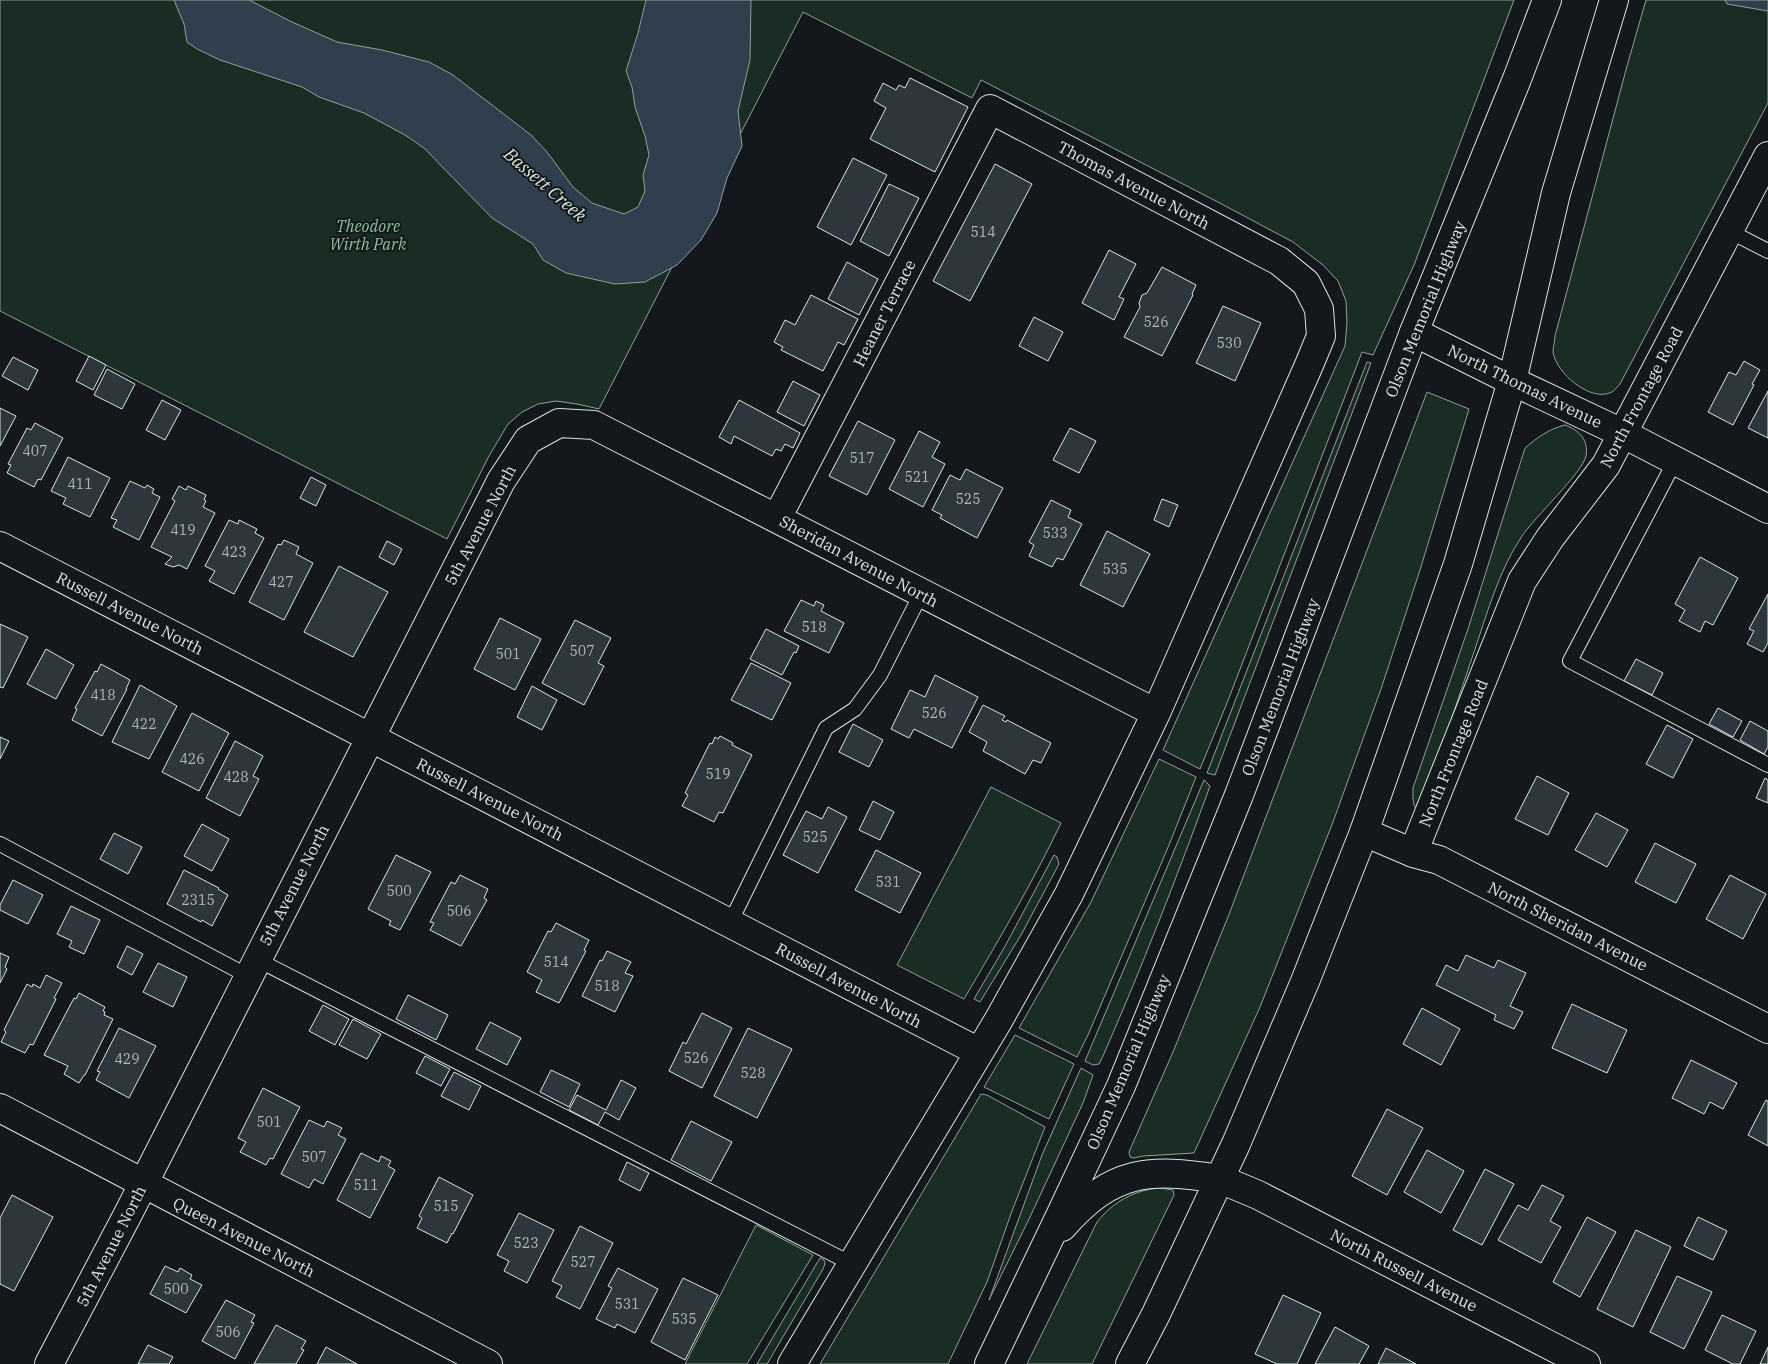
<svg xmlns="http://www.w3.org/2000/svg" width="1768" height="1364" font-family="'IBM Plex Serif',serif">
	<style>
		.green { fill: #1a2d24; stroke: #939e99 }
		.water { fill: #2f3f4d; stroke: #939e99 }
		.building { fill: #2c363c; stroke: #d8e6dc }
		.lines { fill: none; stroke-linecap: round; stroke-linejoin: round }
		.lane-casing { stroke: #d8e6dc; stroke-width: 16 }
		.street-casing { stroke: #d8e6dc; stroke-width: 30 }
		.primary-casing { stroke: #d8e6dc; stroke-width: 30 }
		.lane { stroke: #14181c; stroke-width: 14 }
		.street { stroke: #14181c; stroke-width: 28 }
		.primary { stroke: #14181c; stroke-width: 28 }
		.labels { text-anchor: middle; stroke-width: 4; stroke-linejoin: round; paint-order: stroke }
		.number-label { font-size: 14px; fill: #adbab4 }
		.street-label { font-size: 16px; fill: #d8e6dc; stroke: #14181c }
		.park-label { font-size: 16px; font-style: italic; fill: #8ac095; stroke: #14181c }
		.water-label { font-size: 18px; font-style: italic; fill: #d8e6dc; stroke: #14181c }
	</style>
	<rect width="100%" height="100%" fill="#14181c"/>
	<!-- green -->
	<path class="green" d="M 0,0 L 1514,0 L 1414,265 L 1373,355 L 1362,352 L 1227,703 L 1200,769 L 1163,750 L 1345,346 L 1347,323 L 1346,301 L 1338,281 L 1323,265 L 1293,242 L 1214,200 L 981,80 L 972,98 L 803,12 L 599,409 L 577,404 L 556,401 L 538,404 L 522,412 L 508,424 L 489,456 L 447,539 L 0,311 Z
		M 1646,0 L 1768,0 L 1768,103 L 1620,384 C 1618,386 1615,390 1612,392 C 1591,403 1556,373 1553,352 C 1553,347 1555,341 1555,336 L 1627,66 Z
		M 1367,362 L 1371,363 L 1215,775 L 1207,773 Z
		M 1427,392 L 1469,409 L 1420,570 L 1381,689 L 1333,822 L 1260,1007 L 1194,1153 L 1143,1156 L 1134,1158 L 1130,1157 L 1129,1152 L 1173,1052 L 1228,917 Z
		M 1565,425 C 1579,430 1589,440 1586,456 C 1583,472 1534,518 1522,536 C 1498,572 1487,614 1473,655 C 1456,705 1439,756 1422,806 L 1417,810 C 1412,805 1413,795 1413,788 L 1468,629 L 1525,448 C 1538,437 1549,429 1565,425 Z
		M 1159,759 L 1196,777 L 1169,845 L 1088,1035 L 1077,1057 L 1019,1028 L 1091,902 Z
		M 1204,780 L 1210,786 C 1177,877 1142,967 1103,1056 L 1099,1064 L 1093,1065 L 1085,1061 Z
		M 991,787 L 1061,823 C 1032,884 998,941 964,999 L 897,965 Z
		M 1054,855 L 1057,857 L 1059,864 L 1021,935 L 980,1002 L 974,999 L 1004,948 Z
		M 1015,1035 L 1074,1064 L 1049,1119 L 984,1087 Z
		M 1081,1068 L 1093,1075 L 1083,1103 L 1030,1217 L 989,1300 L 1042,1155 Z
		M 981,1094 L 987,1095 L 1045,1127 L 1012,1211 L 987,1282 L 948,1364 L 820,1364 Z
		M 1160,1188 L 1173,1190 L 1174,1195 L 1092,1364 L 1027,1364 L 1097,1222 C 1113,1202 1134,1190 1160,1188 Z
		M 756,1225 L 813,1255 L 747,1364 L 685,1364 Z
		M 820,1258 L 824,1260 L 825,1264 L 823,1269 L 767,1364 L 757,1364 Z"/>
	<!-- water -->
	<path class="water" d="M 174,0 L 249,0 L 292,22 L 337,42 L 382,50 L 429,62 L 453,75 L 531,135 L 547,152 L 573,187 L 592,203 L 624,214 L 638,207 L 645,191 L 643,175 L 649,155 L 645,136 L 635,107 L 632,87 L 626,71 L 638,33 L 646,0 L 751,0 L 750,60 L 738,111 L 742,146 L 727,178 L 717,213 L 701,240 L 677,265 L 645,282 L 615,284 L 566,273 L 543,260 L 533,244 L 492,218 L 424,148 L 405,135 L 364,113 L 319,97 L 302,87 L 220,60 L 197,49 L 187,42 L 184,24 Z
		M 1725,0 L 1768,0 L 1768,11 L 1727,4 Z"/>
	<!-- building -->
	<path class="building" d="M 910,78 L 968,107 L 935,172 L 870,139 L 886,108 L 874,101 L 883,83 L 896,90 L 899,85 L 905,88 Z
		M 853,158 L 887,175 L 851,245 L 817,227 Z
		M 995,164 L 1032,184 L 970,301 L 933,281 Z
		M 889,184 L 919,198 L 889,256 L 860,241 Z
		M 1109,250 L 1136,264 L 1119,297 L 1124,299 L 1114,320 L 1082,303 Z
		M 847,262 L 878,279 L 859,315 L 828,299 Z
		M 1162,267 L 1196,285 L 1192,294 L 1193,295 L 1162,356 L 1124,337 L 1140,307 L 1139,303 L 1142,295 L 1147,293 Z
		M 811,295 L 858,319 L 844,345 L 838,342 L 823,371 L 781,350 L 783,347 L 774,342 L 785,320 L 795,325 Z
		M 1223,306 L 1261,323 L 1235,381 L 1196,363 Z
		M 1034,317 L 1063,332 L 1048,361 L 1019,346 Z
		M 89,356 L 106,365 L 93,390 L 76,381 Z
		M 13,357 L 38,370 L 28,390 L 2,376 Z
		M 1744,361 L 1760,370 L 1752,384 L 1754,385 L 1733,425 L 1708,412 L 1729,372 L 1736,375 Z
		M 107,369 L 135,384 L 122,409 L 94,395 Z
		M 793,381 L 820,395 L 804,426 L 777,412 Z
		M 1768,391 L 1768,438 L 1748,428 Z
		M 162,400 L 181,410 L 165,440 L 146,430 Z
		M 739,400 L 800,433 L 793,448 L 785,444 L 781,451 L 776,449 L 772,456 L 734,436 L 731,444 L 719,437 Z
		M 0,408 L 16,416 L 0,446 Z
		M 858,421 L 895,440 L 867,495 L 829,476 Z
		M 35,423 L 63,438 L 41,480 L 38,479 L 34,487 L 7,473 L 11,465 L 8,464 L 27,428 L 31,430 Z
		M 1070,428 L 1096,441 L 1079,473 L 1053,460 Z
		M 919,431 L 940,442 L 932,457 L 945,464 L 923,507 L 889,489 Z
		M 68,457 L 110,478 L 90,517 L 63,504 L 66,498 L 51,491 Z
		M 966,469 L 1003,488 L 977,538 L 940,518 L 942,515 L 932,510 L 950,475 L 960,480 Z
		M 311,477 L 326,485 L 316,506 L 300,498 Z
		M 130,481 L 145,488 L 147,485 L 154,489 L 152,493 L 160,497 L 139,540 L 113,527 L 117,520 L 111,518 Z
		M 179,486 L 186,490 L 188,486 L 206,495 L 204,500 L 206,501 L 203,507 L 215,513 L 187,569 L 179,565 L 173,567 L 165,564 L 172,557 L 151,547 L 175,501 L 172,499 Z
		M 1162,499 L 1178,505 L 1169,527 L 1154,520 Z
		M 1051,500 L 1071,510 L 1068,517 L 1082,524 L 1063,560 L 1057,558 L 1052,567 L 1029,556 L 1034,545 L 1029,542 Z
		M 229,520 L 238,524 L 239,520 L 257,529 L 255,533 L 264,538 L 234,594 L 209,581 L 215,571 L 205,566 Z
		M 1107,531 L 1150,554 L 1123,607 L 1080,585 Z
		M 284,540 L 299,547 L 296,554 L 313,563 L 284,620 L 249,602 L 278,544 L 281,545 Z
		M 387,541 L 402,549 L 394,565 L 379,557 Z
		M 1700,557 L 1738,578 L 1713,625 L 1705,621 L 1700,632 L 1679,621 L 1685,610 L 1675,604 Z
		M 339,566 L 388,592 L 353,657 L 304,632 Z
		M 1768,594 L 1768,643 L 1763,652 L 1747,644 L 1754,631 L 1749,629 Z
		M 801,600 L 814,606 L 816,601 L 824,605 L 821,611 L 844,623 L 829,653 L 784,631 Z
		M 500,618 L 541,639 L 515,690 L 474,669 Z
		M 575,620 L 611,638 L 598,663 L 604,666 L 584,705 L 542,683 Z
		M 0,624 L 28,637 L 3,688 L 0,687 Z
		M 766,629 L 799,646 L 796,653 L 794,652 L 782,675 L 750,659 Z
		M 46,649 L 74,665 L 56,699 L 27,684 Z
		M 1636,659 L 1663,673 L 1652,695 L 1624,681 Z
		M 751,663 L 791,683 L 772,720 L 731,700 Z
		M 101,664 L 130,680 L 126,689 L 127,689 L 102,736 L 72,720 L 77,709 L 75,708 L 95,671 L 97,672 Z
		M 935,675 L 978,697 L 952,748 L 914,729 L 909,738 L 891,729 L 910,690 L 925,697 Z
		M 140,685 L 177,706 L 149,759 L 112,742 Z
		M 532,686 L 557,700 L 542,730 L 517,717 Z
		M 983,705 L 1005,716 L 1002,720 L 1006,722 L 1007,720 L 1051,743 L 1041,763 L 1033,760 L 1025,774 L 983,751 L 987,742 L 969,732 Z
		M 1718,708 L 1742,721 L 1733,737 L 1709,724 Z
		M 192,713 L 229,733 L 199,791 L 162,772 Z
		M 1750,721 L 1768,731 L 1768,747 L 1764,754 L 1740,740 Z
		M 853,724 L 883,740 L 869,767 L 839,752 Z
		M 1667,725 L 1693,739 L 1673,778 L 1646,764 Z
		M 720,736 L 733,743 L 732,745 L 752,755 L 723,813 L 719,812 L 714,822 L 682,806 L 688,795 L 685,793 L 710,743 L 712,744 L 715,737 L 718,739 Z
		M 0,737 L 9,741 L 0,759 Z
		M 235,741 L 263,756 L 253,776 L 259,779 L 240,816 L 206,798 Z
		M 1537,776 L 1569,793 L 1548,835 L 1515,819 Z
		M 1765,778 L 1768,780 L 1768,803 L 1756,798 Z
		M 873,801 L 894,812 L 880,840 L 859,830 Z
		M 828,807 L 847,817 L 818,873 L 783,855 L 806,811 L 822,819 Z
		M 1596,813 L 1628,830 L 1607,867 L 1575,850 Z
		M 202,824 L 229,839 L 212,871 L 184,856 Z
		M 114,833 L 142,847 L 128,874 L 100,859 Z
		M 1655,843 L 1696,864 L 1676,903 L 1635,882 Z
		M 876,850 L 921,873 L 900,913 L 855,890 Z
		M 396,855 L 431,872 L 400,930 L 389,925 L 391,921 L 368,909 Z
		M 184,870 L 219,888 L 218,889 L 228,895 L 212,926 L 202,920 L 201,922 L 167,904 Z
		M 460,875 L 488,889 L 484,898 L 487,900 L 461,946 L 430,930 L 434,923 L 430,922 L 451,882 L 455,884 Z
		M 1730,875 L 1766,894 L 1743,939 L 1706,919 Z
		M 13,880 L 43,895 L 28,924 L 0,910 L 0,905 Z
		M 71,906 L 100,920 L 84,954 L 69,947 L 72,941 L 57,934 Z
		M 556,923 L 589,940 L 584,950 L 586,951 L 559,1003 L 536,992 L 542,980 L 527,972 L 548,931 L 551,932 Z
		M 127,946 L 143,954 L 132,975 L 117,967 Z
		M 607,951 L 631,962 L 625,973 L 633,976 L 615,1012 L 582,996 L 600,960 L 602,961 Z
		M 0,953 L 9,957 L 5,967 L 7,969 L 0,983 Z
		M 1466,955 L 1494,968 L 1498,960 L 1526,973 L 1510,1006 L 1523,1012 L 1514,1029 L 1494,1020 L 1496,1015 L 1436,985 L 1446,965 L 1458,971 Z
		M 158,963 L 187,977 L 173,1007 L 143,992 Z
		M 46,975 L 62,983 L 54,998 L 56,999 L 33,1045 L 30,1044 L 25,1053 L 1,1042 L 6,1032 L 4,1030 L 27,984 L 32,987 L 33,984 L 40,988 Z
		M 79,993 L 105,1007 L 103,1011 L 105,1012 L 104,1015 L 113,1019 L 85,1075 L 84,1075 L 79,1083 L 64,1074 L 68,1066 L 44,1055 L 74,998 L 76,999 Z
		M 408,995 L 448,1015 L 436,1040 L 396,1019 Z
		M 1572,1004 L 1627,1030 L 1607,1073 L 1552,1048 Z
		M 323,1005 L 349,1019 L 335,1045 L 309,1031 Z
		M 1422,1008 L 1460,1029 L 1441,1065 L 1403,1044 Z
		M 702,1013 L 732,1028 L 702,1088 L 669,1071 L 683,1042 L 686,1044 Z
		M 353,1019 L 381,1034 L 367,1059 L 339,1045 Z
		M 490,1022 L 521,1038 L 507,1065 L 476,1049 Z
		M 119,1028 L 156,1046 L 129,1098 L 96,1080 L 100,1072 L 97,1071 Z
		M 748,1028 L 792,1049 L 757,1118 L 714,1096 Z
		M 425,1056 L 450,1069 L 441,1086 L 416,1073 Z
		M 1691,1060 L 1737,1083 L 1723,1109 L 1710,1102 L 1704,1114 L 1672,1098 Z
		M 551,1070 L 580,1084 L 569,1107 L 540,1092 Z
		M 454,1072 L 481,1086 L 469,1110 L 441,1096 Z
		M 621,1080 L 636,1088 L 619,1120 L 605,1112 L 598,1125 L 569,1110 L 577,1095 L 606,1110 Z
		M 263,1088 L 300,1107 L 273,1159 L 270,1158 L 266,1165 L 240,1152 L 246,1142 L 238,1138 Z
		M 1766,1100 L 1768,1101 L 1768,1146 L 1748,1135 Z
		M 1387,1109 L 1423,1128 L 1387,1195 L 1352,1176 Z
		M 309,1120 L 324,1127 L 327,1121 L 342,1128 L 338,1135 L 346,1139 L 323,1184 L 314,1179 L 309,1188 L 281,1174 Z
		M 691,1121 L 732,1142 L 711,1181 L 671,1160 Z
		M 1427,1150 L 1464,1171 L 1441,1213 L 1404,1192 Z
		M 361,1153 L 379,1162 L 381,1156 L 391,1161 L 388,1166 L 395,1170 L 370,1218 L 337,1200 Z
		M 627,1162 L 649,1173 L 640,1191 L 619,1180 Z
		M 1485,1169 L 1514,1184 L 1482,1245 L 1453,1230 Z
		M 439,1177 L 473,1195 L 453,1234 L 452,1233 L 447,1243 L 417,1228 L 422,1218 L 419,1216 Z
		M 1542,1185 L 1564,1196 L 1550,1221 L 1561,1227 L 1541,1263 L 1498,1240 L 1518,1205 L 1528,1210 Z
		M 12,1195 L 53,1217 L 14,1291 L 0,1284 L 0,1218 Z
		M 519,1213 L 554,1230 L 527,1283 L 504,1271 L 509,1261 L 497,1255 Z
		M 1587,1217 L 1616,1232 L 1580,1297 L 1553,1282 Z
		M 1698,1217 L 1727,1231 L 1713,1260 L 1684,1246 Z
		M 580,1226 L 613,1243 L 580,1309 L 556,1297 L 562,1286 L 552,1281 Z
		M 1636,1230 L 1671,1247 L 1633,1327 L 1597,1309 Z
		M 165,1266 L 178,1272 L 180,1268 L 192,1275 L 190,1279 L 202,1285 L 186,1313 L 150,1294 Z
		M 618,1268 L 658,1289 L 635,1333 L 617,1324 L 615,1328 L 596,1319 L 612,1288 L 608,1286 Z
		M 1677,1276 L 1712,1292 L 1684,1349 L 1650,1332 Z
		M 683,1278 L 718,1295 L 685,1360 L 651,1342 Z
		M 1283,1295 L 1321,1313 L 1297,1364 L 1277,1364 L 1255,1354 Z
		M 226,1300 L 255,1315 L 251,1322 L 254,1323 L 235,1359 L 202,1341 Z
		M 1722,1315 L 1756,1331 L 1740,1364 L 1733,1364 L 1705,1350 Z
		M 276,1325 L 306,1341 L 301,1349 L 304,1350 L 296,1364 L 254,1364 Z
		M 1335,1327 L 1369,1346 L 1359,1364 L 1315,1364 Z
		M 148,1345 L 173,1357 L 169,1364 L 138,1364 Z
		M 326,1347 L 357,1364 L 317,1364 Z
		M 1768,1347 L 1768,1364 L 1760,1364 Z
		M 1386,1348 L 1416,1364 L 1378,1364 Z"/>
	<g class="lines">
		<defs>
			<path id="lane" d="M 1729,231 L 1768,251
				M 1675,461 L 1570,661 L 1768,765
				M 0,844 L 248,976
				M 730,923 L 826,728 L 855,709 L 880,675 L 921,594
				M 256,959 L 852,1264"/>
			<path id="street" d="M 1414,332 L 1512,381 L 1622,433 L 1768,509
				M 777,518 L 990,109 L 1279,261 L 1306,283 L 1319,309 L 1321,336 L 1309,365 L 1156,713 L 1069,894 L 998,1021 L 792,1364
				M 0,546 L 979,1052
				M 1364,832 L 1413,853 L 1439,860 L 1768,1029
				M 1413,853 L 1522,581 L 1550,538 L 1606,465 L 1768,156
				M 0,1108 L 488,1364
				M 1220,1179 L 1258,1195 L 1586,1364
				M 49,1364 L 128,1214 L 501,481 L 528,440 L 559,423 L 594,425 L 1156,713"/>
			<path id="primary" d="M 1062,1227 C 1113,1169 1148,1168 1220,1179
				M 989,1364 L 1060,1216 L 1121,1086 L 1239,795 L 1414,332 L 1517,79 L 1547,0
				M 1130,1364 L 1156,1314 L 1236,1144 L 1306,979 L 1364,832 L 1458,564 L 1512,381 L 1556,193 L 1614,0"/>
		</defs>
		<!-- lane casing -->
		<use href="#lane" class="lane-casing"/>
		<!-- street casing -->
		<use href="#street" class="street-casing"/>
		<!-- primary casing -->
		<use href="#primary" class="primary-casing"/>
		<!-- lane -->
		<use href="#lane" class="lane"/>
		<!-- street -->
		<use href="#street" class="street"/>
		<!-- primary -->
		<use href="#primary" class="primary"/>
	</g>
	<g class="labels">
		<!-- number labels -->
		<g class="number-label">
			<text x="983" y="237">514</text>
			<text x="1156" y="327">526</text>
			<text x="1229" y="348">530</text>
			<text x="35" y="456">407</text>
			<text x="862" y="463">517</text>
			<text x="917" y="482">521</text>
			<text x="80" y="489">411</text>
			<text x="968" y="504">525</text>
			<text x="183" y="535">419</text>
			<text x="1055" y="538">533</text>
			<text x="234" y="557">423</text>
			<text x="1115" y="574">535</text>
			<text x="281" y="587">427</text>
			<text x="814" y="632">518</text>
			<text x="582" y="656">507</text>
			<text x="508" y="659">501</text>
			<text x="103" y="700">418</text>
			<text x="934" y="718">526</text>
			<text x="144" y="729">422</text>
			<text x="192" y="764">426</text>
			<text x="718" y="779">519</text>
			<text x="236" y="782">428</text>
			<text x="815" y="842">525</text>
			<text x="888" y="887">531</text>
			<text x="399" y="896">500</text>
			<text x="198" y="905">2315</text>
			<text x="459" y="916">506</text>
			<text x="556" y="967">514</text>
			<text x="607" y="991">518</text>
			<text x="696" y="1063">526</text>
			<text x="127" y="1064">429</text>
			<text x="753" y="1078">528</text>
			<text x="269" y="1127">501</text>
			<text x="314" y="1162">507</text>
			<text x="366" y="1190">511</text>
			<text x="446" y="1211">515</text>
			<text x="526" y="1248">523</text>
			<text x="583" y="1267">527</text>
			<text x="176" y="1294">500</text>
			<text x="627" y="1309">531</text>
			<text x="684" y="1324">535</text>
			<text x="228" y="1337">506</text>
		</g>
		<!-- street labels -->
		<g class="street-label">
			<text transform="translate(1134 185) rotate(28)" y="6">Thomas Avenue North</text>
			<text transform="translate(1425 309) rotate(-68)" y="6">Olson Memorial Highway</text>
			<text transform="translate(884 313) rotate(-63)" y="6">Heaner Terrace</text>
			<text transform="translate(1525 386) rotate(26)" y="6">North Thomas Avenue</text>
			<text transform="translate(1641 397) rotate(-62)" y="6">North Frontage Road</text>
			<text transform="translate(480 525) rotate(-62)" y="6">5th Avenue North</text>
			<text transform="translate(859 561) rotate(28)" y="6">Sheridan Avenue North</text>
			<text transform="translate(130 613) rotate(27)" y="6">Russell Avenue North</text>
			<text transform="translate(1280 687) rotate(-69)" y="6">Olson Memorial Highway</text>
			<text transform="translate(1453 753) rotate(-68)" y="6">North Frontage Road</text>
			<text transform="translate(490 799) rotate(27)" y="6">Russell Avenue North</text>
			<text transform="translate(294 885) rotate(-63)" y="6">5th Avenue North</text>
			<text transform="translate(1568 926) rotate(27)" y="6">North Sheridan Avenue</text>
			<text transform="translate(849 985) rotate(28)" y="6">Russell Avenue North</text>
			<text transform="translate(1128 1062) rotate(-67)" y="6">Olson Memorial Highway</text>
			<text transform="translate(244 1237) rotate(27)" y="6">Queen Avenue North</text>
			<text transform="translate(111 1246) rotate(-63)" y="6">5th Avenue North</text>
			<text transform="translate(1404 1270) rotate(27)" y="6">North Russell Avenue</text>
		</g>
		<!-- park labels -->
		<g class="park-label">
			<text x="368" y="232">Theodore<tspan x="368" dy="18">Wirth Park</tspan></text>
		</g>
		<!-- water labels -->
		<g class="water-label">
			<text transform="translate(545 185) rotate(41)" y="6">Bassett Creek</text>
		</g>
	</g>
</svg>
